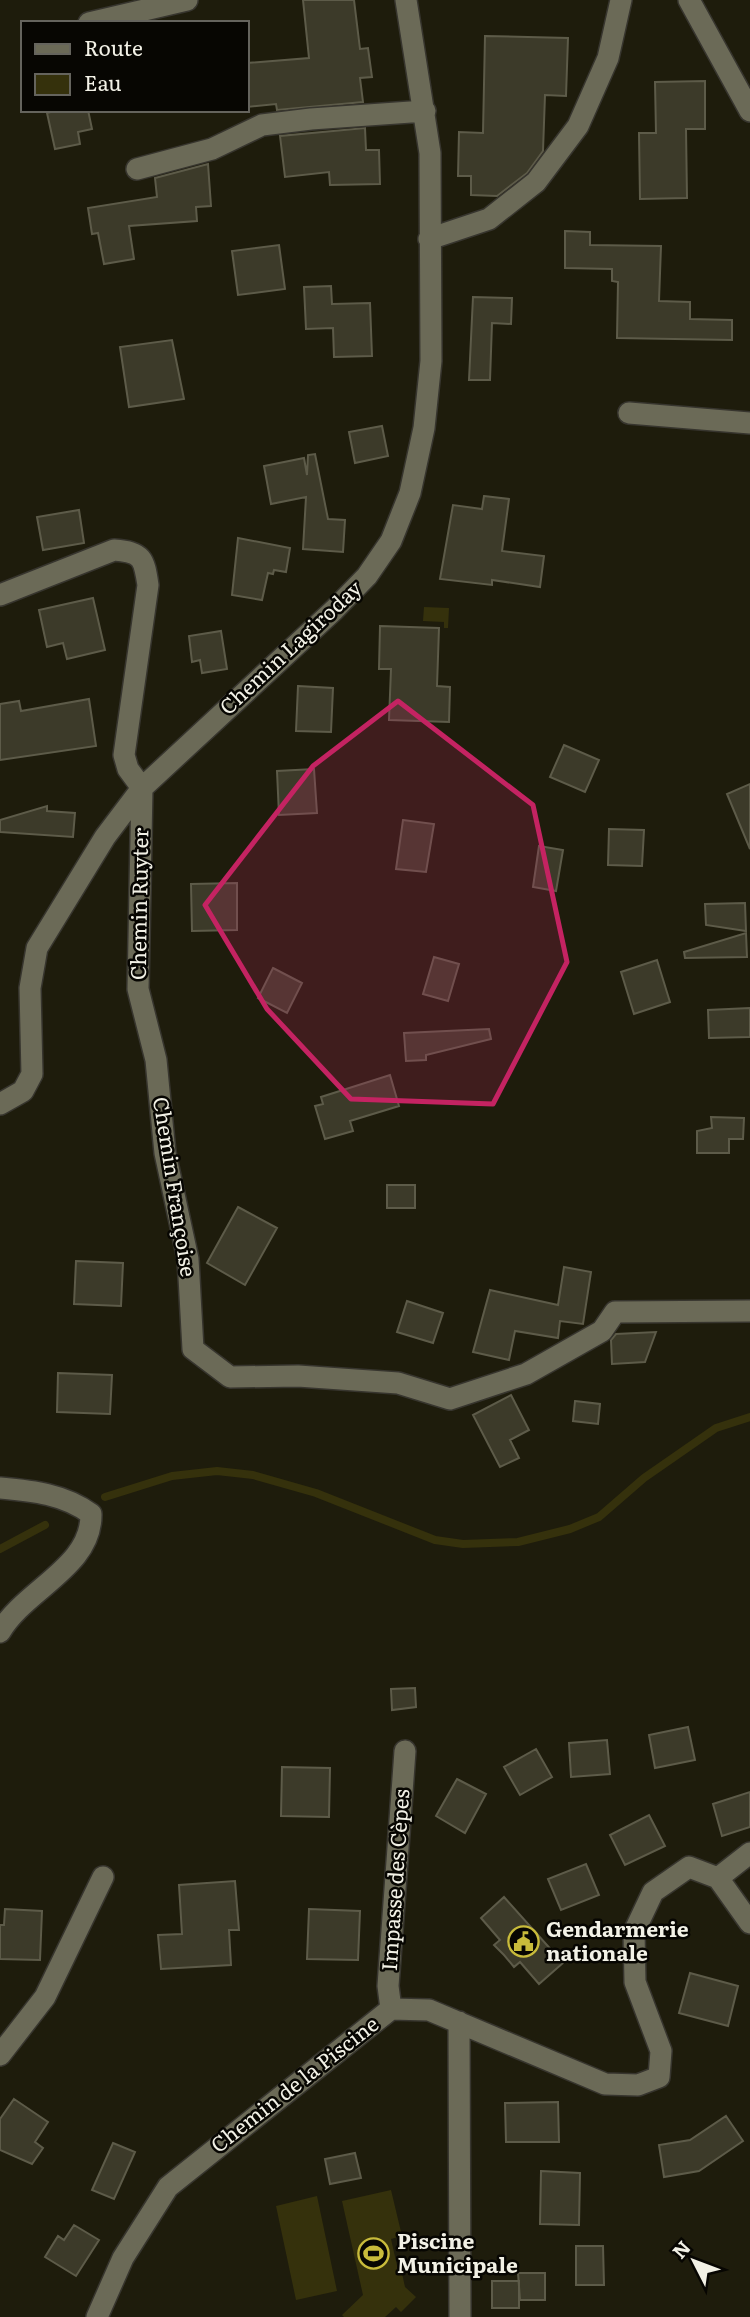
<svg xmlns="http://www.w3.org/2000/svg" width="750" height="2317" font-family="Literata,serif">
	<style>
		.water { fill: #35310c }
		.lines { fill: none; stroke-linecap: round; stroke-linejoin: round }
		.stream { stroke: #35310c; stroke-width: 8 }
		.building { fill: #3c3a29; stroke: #5d5b49; stroke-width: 2 }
		.minor-casing { stroke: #37352e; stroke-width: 24 }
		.minor { stroke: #6b6a57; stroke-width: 21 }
		.marked { fill: #c42362; fill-opacity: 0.2; stroke: #c42362; stroke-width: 5; stroke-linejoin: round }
		.labels { text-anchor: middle; stroke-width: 5; stroke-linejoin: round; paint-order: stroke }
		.street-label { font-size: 21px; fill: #f2f1e6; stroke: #070602 }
		.poi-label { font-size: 21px; font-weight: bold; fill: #f2f1e6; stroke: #070602; text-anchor: start }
	</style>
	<rect width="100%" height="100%" fill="#1e1c0c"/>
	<!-- water -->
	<path class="water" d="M 424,607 L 449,608 L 448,628 L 444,628 L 444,622 L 423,621 Z
		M 391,2190 L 402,2236 L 391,2239 L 398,2270 L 401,2269 L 405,2287 L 416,2297 L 401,2312 L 396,2307 L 385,2317 L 344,2317 L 342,2315 L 363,2295 L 342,2201 Z
		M 317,2196 L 337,2291 L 296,2300 L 276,2206 Z"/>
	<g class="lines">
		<!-- stream -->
		<path class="stream" d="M 105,1497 L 172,1476 L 217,1471 L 253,1475 L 316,1493 L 435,1540 L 463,1544 L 518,1542 L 570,1529 L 599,1517 L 644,1478 L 716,1428 L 750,1417
			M 0,1549 L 45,1525"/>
	</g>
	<!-- building -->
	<path class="building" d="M 303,0 L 354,0 L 360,49 L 368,48 L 372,77 L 360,78 L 363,102 L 277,110 L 276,104 L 247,107 L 247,63 L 309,58 Z
		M 485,36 L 568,38 L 566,96 L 545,95 L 543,151 L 527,173 L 497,196 L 471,195 L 471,176 L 458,176 L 459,132 L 483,133 Z
		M 705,81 L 705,129 L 686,129 L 687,198 L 640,199 L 639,133 L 656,133 L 655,82 Z
		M 58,110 L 88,110 L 92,129 L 78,132 L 80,144 L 55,149 L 47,113 Z
		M 365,128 L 366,150 L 379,150 L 380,184 L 330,185 L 329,172 L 285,177 L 280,136 Z
		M 208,164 L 211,206 L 196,207 L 197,221 L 129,226 L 134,259 L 104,264 L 98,233 L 92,234 L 88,208 L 157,197 L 155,178 Z
		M 565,231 L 590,232 L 590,245 L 661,246 L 659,301 L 690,302 L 690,319 L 732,320 L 732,340 L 617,338 L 618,282 L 612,281 L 612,269 L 565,268 Z
		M 279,245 L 285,289 L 238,295 L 232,251 Z
		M 331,286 L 332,304 L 370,303 L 372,356 L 334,357 L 333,328 L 306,329 L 304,287 Z
		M 473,297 L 512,298 L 511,324 L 492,323 L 490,380 L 469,380 Z
		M 172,340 L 184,399 L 129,407 L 120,347 Z
		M 382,426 L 388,456 L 355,463 L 349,432 Z
		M 315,454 L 328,519 L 345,520 L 343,552 L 303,549 L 306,497 L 271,504 L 264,466 L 304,458 L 307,475 L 308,455 Z
		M 484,496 L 509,499 L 502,551 L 544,556 L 540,587 L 492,580 L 492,585 L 440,579 L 453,505 L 482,509 Z
		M 79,510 L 84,543 L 43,550 L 37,517 Z
		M 238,538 L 290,548 L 286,572 L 274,570 L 273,574 L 268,573 L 262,600 L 232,595 Z
		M 93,598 L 105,650 L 67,659 L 63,643 L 47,647 L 39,610 Z
		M 380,626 L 439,628 L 437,686 L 450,687 L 449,722 L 389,720 L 391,669 L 379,669 Z
		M 221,631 L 227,669 L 202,673 L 200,660 L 192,662 L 189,636 Z
		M 298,686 L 333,688 L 331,732 L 296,731 Z
		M 89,699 L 96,746 L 0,760 L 0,704 L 19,701 L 21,711 Z
		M 564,745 L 599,760 L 585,792 L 550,777 Z
		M 314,769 L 317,813 L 279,815 L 277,771 Z
		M 750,784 L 750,849 L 727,794 Z
		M 47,806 L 47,811 L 75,813 L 73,837 L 0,832 L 0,820 Z
		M 403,820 L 434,824 L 426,872 L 396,869 Z
		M 609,829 L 644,830 L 642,866 L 608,865 Z
		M 539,846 L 563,850 L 556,891 L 533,887 Z
		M 237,883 L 237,930 L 192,931 L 191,884 Z
		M 745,903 L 746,931 L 706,925 L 705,904 Z
		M 746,933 L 747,957 L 685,958 L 684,952 Z
		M 434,957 L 459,964 L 448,1001 L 423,994 Z
		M 657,960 L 670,1002 L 634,1014 L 621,972 Z
		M 273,968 L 302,983 L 287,1013 L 258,998 Z
		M 750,1008 L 750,1037 L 709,1038 L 708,1010 Z
		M 489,1029 L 491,1039 L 426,1055 L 426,1060 L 406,1061 L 404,1033 Z
		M 390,1075 L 399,1106 L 350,1121 L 353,1131 L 325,1139 L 315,1106 L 323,1104 L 321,1097 Z
		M 711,1117 L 744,1118 L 743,1139 L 729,1139 L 729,1153 L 697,1153 L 697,1131 L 712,1128 Z
		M 387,1185 L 415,1185 L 415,1208 L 387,1208 Z
		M 238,1207 L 277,1228 L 245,1285 L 207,1263 Z
		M 76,1261 L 123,1263 L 121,1306 L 74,1304 Z
		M 564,1267 L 591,1272 L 583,1324 L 560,1321 L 558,1338 L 515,1331 L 509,1360 L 473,1352 L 490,1290 L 558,1305 Z
		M 407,1301 L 443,1313 L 433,1343 L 397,1332 Z
		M 656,1332 L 645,1362 L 612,1364 L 611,1340 L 616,1334 Z
		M 58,1373 L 112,1375 L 110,1414 L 57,1412 Z
		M 511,1395 L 529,1430 L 510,1440 L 519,1458 L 500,1467 L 473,1415 Z
		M 575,1401 L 600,1404 L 598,1424 L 573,1421 Z
		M 415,1688 L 416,1707 L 392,1710 L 391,1689 Z
		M 688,1727 L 695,1760 L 655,1768 L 649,1735 Z
		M 607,1740 L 610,1774 L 571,1777 L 569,1743 Z
		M 536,1749 L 552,1777 L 520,1795 L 504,1767 Z
		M 282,1767 L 330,1768 L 329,1817 L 281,1816 Z
		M 457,1779 L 486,1794 L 465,1833 L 436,1816 Z
		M 750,1792 L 750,1827 L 722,1836 L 713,1804 Z
		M 649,1815 L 665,1846 L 625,1865 L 610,1835 Z
		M 586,1864 L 599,1895 L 561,1910 L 548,1879 Z
		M 235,1881 L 239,1930 L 229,1930 L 231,1965 L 161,1969 L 158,1935 L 182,1934 L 179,1885 Z
		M 504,1897 L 563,1963 L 539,1984 L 520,1962 L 514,1967 L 504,1955 L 494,1945 L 500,1940 L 481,1918 Z
		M 5,1909 L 42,1911 L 40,1960 L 0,1959 L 0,1925 L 4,1925 Z
		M 309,1909 L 360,1911 L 358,1960 L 307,1959 Z
		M 690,1973 L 738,1986 L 728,2026 L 679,2013 Z
		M 14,2099 L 48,2122 L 35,2142 L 43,2148 L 32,2164 L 0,2150 L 0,2119 Z
		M 558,2102 L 559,2142 L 506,2142 L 505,2103 Z
		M 726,2116 L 743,2141 L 699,2171 L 664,2177 L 659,2145 L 690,2140 Z
		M 113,2143 L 135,2152 L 114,2199 L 92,2190 Z
		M 355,2153 L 361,2178 L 330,2184 L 325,2159 Z
		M 541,2171 L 580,2173 L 579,2225 L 540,2224 Z
		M 74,2225 L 99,2240 L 76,2276 L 45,2257 L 58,2236 L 64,2240 Z
		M 576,2246 L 603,2246 L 604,2285 L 576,2285 Z
		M 518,2273 L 545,2273 L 545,2300 L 520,2300 Z
		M 492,2281 L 519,2281 L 519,2308 L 492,2308 Z"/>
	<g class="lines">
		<defs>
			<path id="minor" d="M 689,0 L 750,111
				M 89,23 L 187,0
				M 137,169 L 212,149 L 262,125 L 311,119 L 425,111
				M 429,239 L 489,219 L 536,182 L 578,126 L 608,58 L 621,0
				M 629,413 L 750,423
				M 0,595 L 114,550 C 143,552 144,559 148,585 L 124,755 L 128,769 L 142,788 L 138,989 L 156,1060 L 165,1153 L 188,1259 L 193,1349 L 230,1377 L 298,1376 L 398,1383 L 450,1399 L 526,1374 L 602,1331 L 615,1312 L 750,1311
				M 0,1104 L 23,1091 L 32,1074 L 30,988 L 37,948 L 105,837 L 142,788 L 334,610 L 367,576 L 391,541 L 410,493 L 424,428 L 431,361 L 430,153 L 406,0
				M 0,1488 C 33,1491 64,1494 91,1514 C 92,1567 25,1589 0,1632
				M 718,1878 L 750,1853
				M 391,2009 L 388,1986 L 405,1751
				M 459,2022 L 460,2317
				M 0,2055 L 45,1997 L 103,1877
				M 97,2317 L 123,2258 L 168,2187 L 391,2009 L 429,2010 L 605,2084 L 638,2085 L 659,2077 L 661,2051 L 635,1982 L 634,1932 L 653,1892 L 689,1867 L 718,1878 L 750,1923"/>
		</defs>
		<!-- minor casing -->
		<use href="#minor" class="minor-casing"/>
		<!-- minor -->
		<use href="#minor" class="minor"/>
	</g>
	<!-- marked area -->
	<path class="marked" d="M 398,701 L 533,805 L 567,962 L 493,1104 L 351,1099 L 267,1009 L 205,905 L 313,766 Z"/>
	<!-- icons -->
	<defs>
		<symbol id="civic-ring" viewBox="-11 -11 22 22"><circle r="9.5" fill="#070602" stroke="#c8bb3b" stroke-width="1.5"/><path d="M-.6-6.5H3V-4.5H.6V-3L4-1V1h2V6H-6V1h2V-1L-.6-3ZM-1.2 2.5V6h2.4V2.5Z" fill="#c8bb3b"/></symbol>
		<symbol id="stadium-ring" viewBox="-11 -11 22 22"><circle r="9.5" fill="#070602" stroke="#c8bb3b" stroke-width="1.5"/><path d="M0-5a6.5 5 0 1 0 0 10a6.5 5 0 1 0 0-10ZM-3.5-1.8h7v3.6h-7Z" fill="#c8bb3b"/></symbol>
	</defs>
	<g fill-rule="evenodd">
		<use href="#civic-ring" x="506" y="1924" width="35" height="35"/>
		<use href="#stadium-ring" x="356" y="2236" width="35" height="35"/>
	</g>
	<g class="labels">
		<!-- street labels -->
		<g class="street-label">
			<text transform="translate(291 648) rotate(-43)" y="7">Chemin Lagiroday</text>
			<text transform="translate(140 904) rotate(-89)" y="7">Chemin Ruyter</text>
			<text transform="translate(174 1187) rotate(81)" y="7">Chemin Françoise</text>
			<text transform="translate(396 1880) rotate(-86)" y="7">Impasse des Cèpes</text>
			<text transform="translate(295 2085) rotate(-38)" y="7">Chemin de la Piscine</text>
		</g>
		<!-- poi labels -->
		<g class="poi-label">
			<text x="546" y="1937">Gendarmerie<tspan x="546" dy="24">nationale</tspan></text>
			<text x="397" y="2249">Piscine<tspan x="397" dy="24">Municipale</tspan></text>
		</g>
	</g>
	<!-- legend -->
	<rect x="21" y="21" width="228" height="91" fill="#070602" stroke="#65645d" stroke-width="2"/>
	<rect x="35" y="44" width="35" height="10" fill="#6b6a57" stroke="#65645d" stroke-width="2"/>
	<text x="84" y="56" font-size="21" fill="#f2f1e6">Route</text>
	<rect x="35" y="74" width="35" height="21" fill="#35310c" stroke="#65645d" stroke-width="2"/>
	<text x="84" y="91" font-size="21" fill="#f2f1e6">Eau</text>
	<!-- north arrow -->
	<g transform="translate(694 2261) rotate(312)" stroke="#070602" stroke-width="5" paint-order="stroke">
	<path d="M0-5L12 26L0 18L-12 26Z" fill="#f2f1e6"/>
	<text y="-10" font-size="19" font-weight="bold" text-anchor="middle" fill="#f2f1e6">N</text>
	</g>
</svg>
